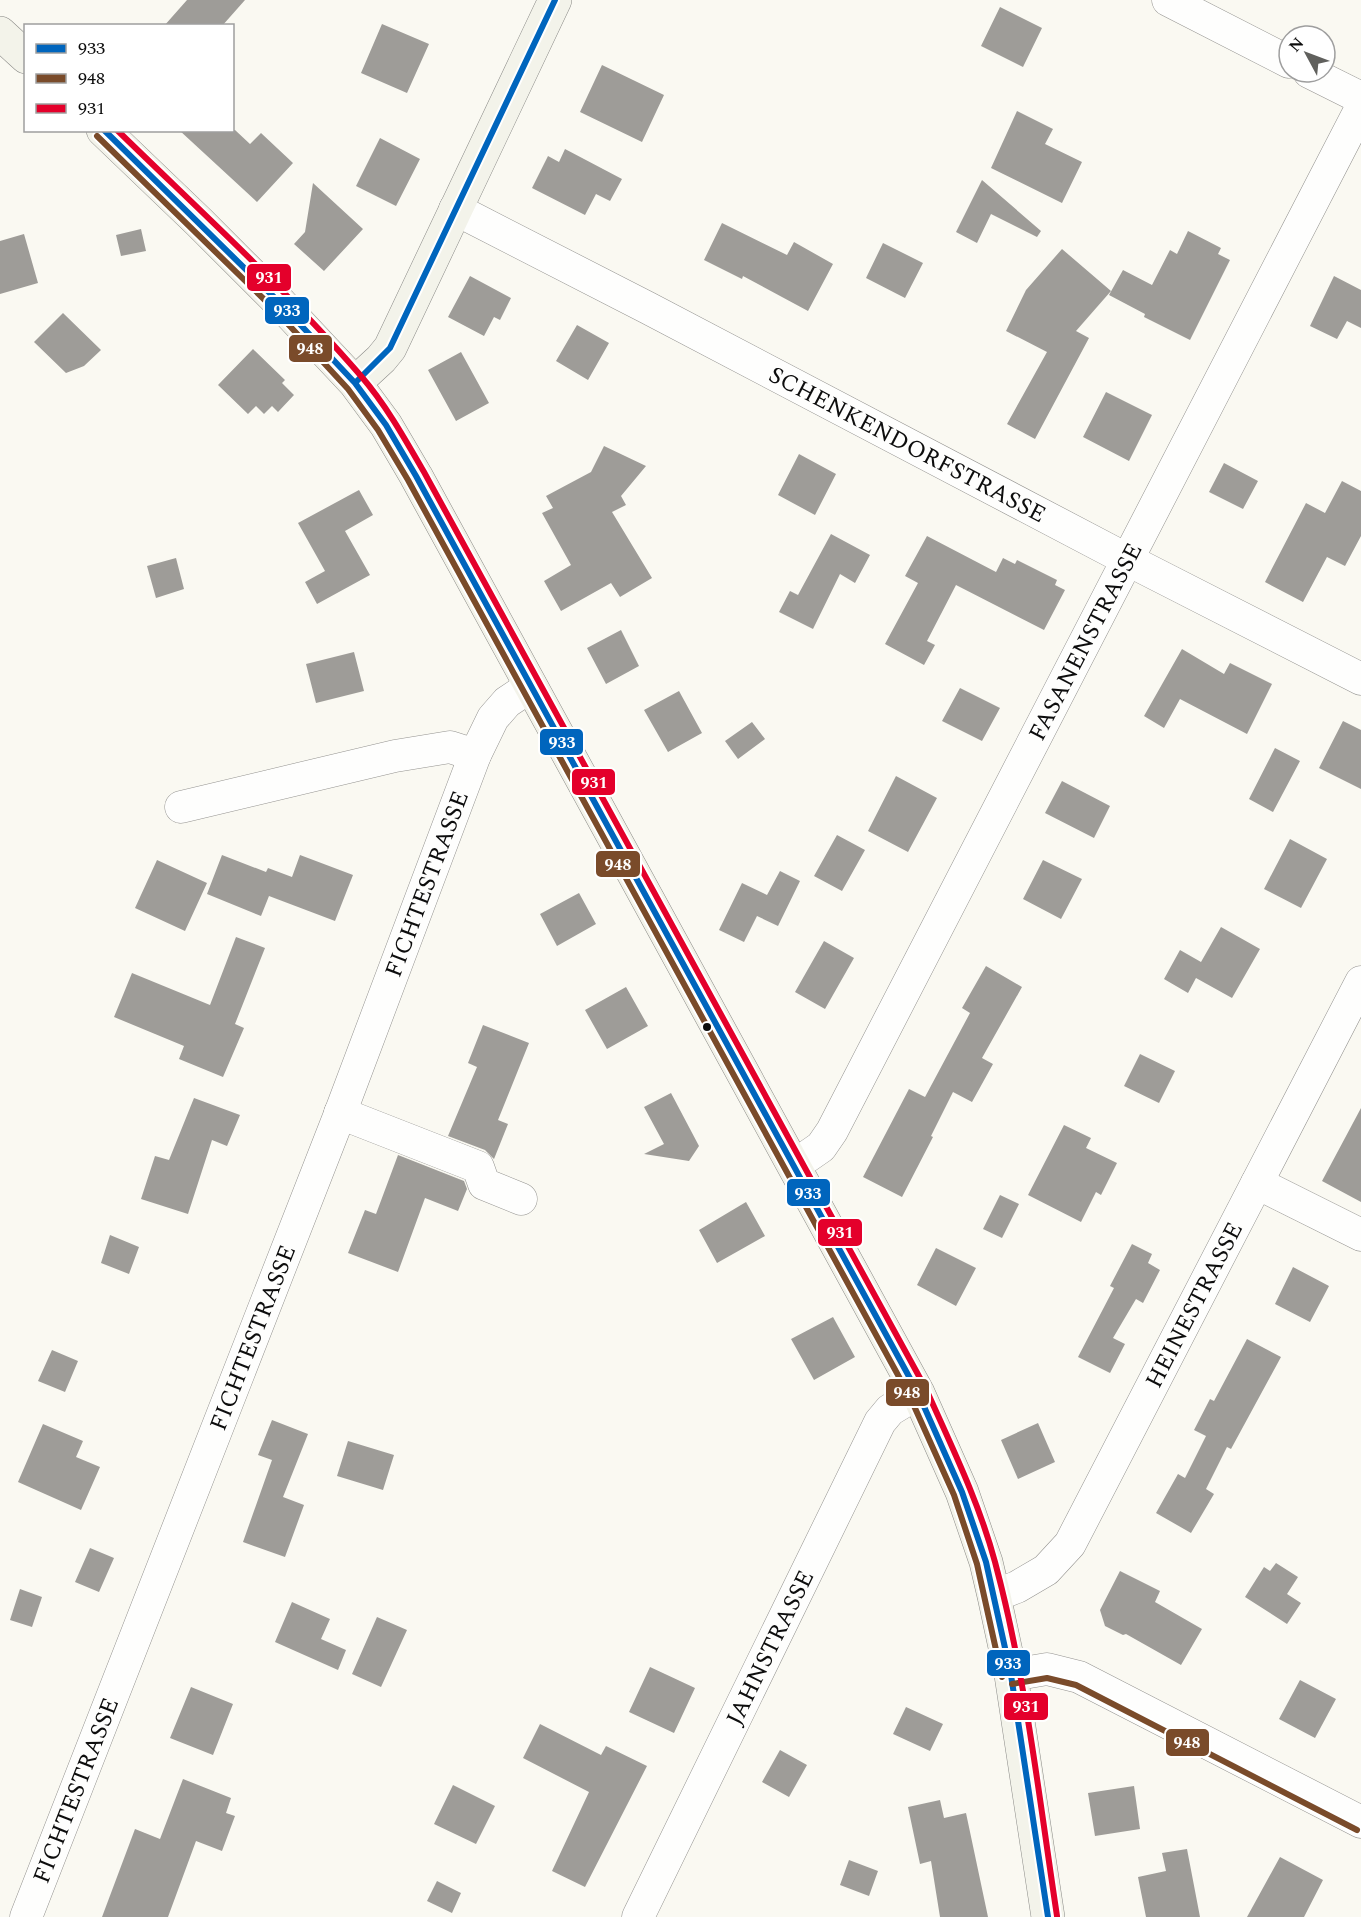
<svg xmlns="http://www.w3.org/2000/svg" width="1361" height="1917" font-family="Spectral,serif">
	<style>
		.building { fill: #9e9c98 }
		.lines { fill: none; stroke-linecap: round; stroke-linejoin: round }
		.street-casing { stroke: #949390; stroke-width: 33 }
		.secondary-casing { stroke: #8a8a87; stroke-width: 34 }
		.street { stroke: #fefefd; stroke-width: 32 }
		.secondary { stroke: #f3f3ea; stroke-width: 33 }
		.bus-1-casing { stroke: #fff; stroke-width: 10 }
		.bus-2-casing { stroke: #fff; stroke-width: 10 }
		.bus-3-casing { stroke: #fff; stroke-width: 10 }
		.bus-1 { stroke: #0065bd; stroke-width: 6 }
		.bus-2 { stroke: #7a4b2a; stroke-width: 6 }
		.bus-3 { stroke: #e4002b; stroke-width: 6 }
		.bus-dot { fill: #0d0d0d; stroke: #fff; stroke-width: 2 }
		.labels { text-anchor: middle; stroke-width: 6; stroke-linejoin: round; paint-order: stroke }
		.street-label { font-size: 24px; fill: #0d0d0d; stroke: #fff }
		.line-badge { stroke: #fff; stroke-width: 2 }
		.badge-label { font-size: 16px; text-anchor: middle; font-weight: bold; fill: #fff }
	</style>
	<rect width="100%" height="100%" fill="#faf9f2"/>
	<!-- building -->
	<path class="building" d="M 187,0 L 245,0 L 222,26 L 164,26 Z
		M 1000,7 L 1042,28 L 1023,67 L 981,46 Z
		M 382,24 L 429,44 L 407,93 L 361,73 Z
		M 602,65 L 664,95 L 642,142 L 580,112 Z
		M 1017,111 L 1053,129 L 1045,144 L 1082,162 L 1062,203 L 991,168 Z
		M 179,130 L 235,130 L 250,144 L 261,133 L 293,163 L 257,202 Z
		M 380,138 L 420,159 L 396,206 L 356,186 Z
		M 565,149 L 622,179 L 610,201 L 596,194 L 585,215 L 532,188 L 548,156 L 559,162 Z
		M 982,180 L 1041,231 L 1037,237 L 991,214 L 977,243 L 956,232 Z
		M 313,183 L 363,229 L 324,271 L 294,244 L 305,232 Z
		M 722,223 L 787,255 L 794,242 L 833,264 L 808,311 L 743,276 L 742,279 L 704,260 Z
		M 141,229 L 146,251 L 121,256 L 116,235 Z
		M 1188,231 L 1221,248 L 1218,254 L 1230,260 L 1190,340 L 1144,317 L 1145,314 L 1109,295 L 1123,270 L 1152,285 L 1170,250 L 1177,254 Z
		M 24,234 L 38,283 L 0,294 L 0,241 Z
		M 883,243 L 923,263 L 905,298 L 866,278 Z
		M 1062,249 L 1111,291 L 1076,331 L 1089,338 L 1035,439 L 1007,424 L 1047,352 L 1006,331 L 1026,290 Z
		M 470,276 L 511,298 L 500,320 L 494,317 L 484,336 L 448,317 Z
		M 1334,276 L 1361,290 L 1361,328 L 1347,321 L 1337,339 L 1310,326 Z
		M 63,313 L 101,350 L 84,366 L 66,373 L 34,342 Z
		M 577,325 L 609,343 L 588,380 L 556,361 Z
		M 253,349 L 285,380 L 282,383 L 294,395 L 278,412 L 272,406 L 264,414 L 256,406 L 248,414 L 218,385 Z
		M 461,352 L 489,403 L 456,421 L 428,370 Z
		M 1106,392 L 1152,415 L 1129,461 L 1083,437 Z
		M 604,446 L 646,466 L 621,496 L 626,505 L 612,512 L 652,578 L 620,597 L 611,583 L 561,611 L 544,581 L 571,565 L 542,513 L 553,508 L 546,496 L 591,472 Z
		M 799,454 L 836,474 L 815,515 L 778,495 Z
		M 1224,463 L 1258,481 L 1243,509 L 1209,492 Z
		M 1342,481 L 1361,491 L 1361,536 L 1345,566 L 1327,557 L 1303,602 L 1265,582 L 1306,503 L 1325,513 Z
		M 359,490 L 373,515 L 345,531 L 370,575 L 317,604 L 305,582 L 325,571 L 298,523 Z
		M 831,534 L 870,555 L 855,583 L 840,574 L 813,629 L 779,612 L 790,591 L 798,595 Z
		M 927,536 L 996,572 L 1003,558 L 1015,564 L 1017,560 L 1057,580 L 1055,585 L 1065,590 L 1044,630 L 956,585 L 927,641 L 935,645 L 924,665 L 885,644 L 918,583 L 905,576 Z
		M 176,558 L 184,589 L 156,598 L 147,566 Z
		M 621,630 L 639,666 L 606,684 L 587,648 Z
		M 1182,649 L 1224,674 L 1230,663 L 1272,684 L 1247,734 L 1180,699 L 1164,728 L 1144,716 Z
		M 354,652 L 364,691 L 316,703 L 306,664 Z
		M 960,688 L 1000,708 L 982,741 L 942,721 Z
		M 679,691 L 702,733 L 668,752 L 644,710 Z
		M 1343,721 L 1361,730 L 1361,789 L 1319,768 Z
		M 752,722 L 765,739 L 738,759 L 725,741 Z
		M 1275,748 L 1300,761 L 1273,812 L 1249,799 Z
		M 896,776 L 937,798 L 908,852 L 868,831 Z
		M 1062,781 L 1110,806 L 1094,838 L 1045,813 Z
		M 837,835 L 865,850 L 842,891 L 814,876 Z
		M 1290,839 L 1327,859 L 1301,908 L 1264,889 Z
		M 222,855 L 266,872 L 268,868 L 292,877 L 300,855 L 353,875 L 335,921 L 269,896 L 261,916 L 207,894 Z
		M 157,860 L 207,883 L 185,931 L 135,908 Z
		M 1043,860 L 1082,879 L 1061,919 L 1023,899 Z
		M 780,871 L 800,881 L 778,926 L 757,916 L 744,942 L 719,930 L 742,883 L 767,895 Z
		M 579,893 L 596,924 L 557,946 L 540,914 Z
		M 1221,927 L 1260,949 L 1232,998 L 1196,978 L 1188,993 L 1164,979 L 1180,950 L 1201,962 Z
		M 236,937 L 265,948 L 235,1024 L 244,1028 L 223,1077 L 179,1059 L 184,1046 L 114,1017 L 132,973 L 210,1005 Z
		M 824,941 L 854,958 L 825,1009 L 795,992 Z
		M 986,966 L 1022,987 L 982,1058 L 993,1064 L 972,1102 L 953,1092 L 931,1136 L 933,1137 L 902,1197 L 863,1177 L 909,1089 L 925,1097 L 970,1013 L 962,1008 Z
		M 626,987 L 648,1026 L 607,1049 L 585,1010 Z
		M 483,1025 L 529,1043 L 498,1120 L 508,1124 L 494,1159 L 485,1150 L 448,1136 L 477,1067 L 468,1063 Z
		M 1140,1054 L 1175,1071 L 1159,1103 L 1124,1086 Z
		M 671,1093 L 699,1146 L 689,1161 L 644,1154 L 664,1144 L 644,1107 Z
		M 194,1098 L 240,1115 L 227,1146 L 212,1140 L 188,1214 L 141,1199 L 155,1156 L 169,1160 Z
		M 1361,1108 L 1361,1202 L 1322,1181 Z
		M 1064,1125 L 1091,1138 L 1086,1148 L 1117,1163 L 1101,1195 L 1096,1192 L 1081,1222 L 1028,1195 Z
		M 398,1155 L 464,1181 L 467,1189 L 458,1211 L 425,1198 L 398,1272 L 348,1253 L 365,1210 L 376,1214 Z
		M 1000,1195 L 1019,1204 L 1002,1238 L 983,1229 Z
		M 746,1202 L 765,1236 L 717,1263 L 699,1230 Z
		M 110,1235 L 139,1247 L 129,1274 L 101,1263 Z
		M 1132,1244 L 1152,1254 L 1148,1263 L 1160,1270 L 1143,1303 L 1136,1299 L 1113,1338 L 1125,1344 L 1110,1373 L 1078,1357 L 1114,1288 L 1110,1286 Z
		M 936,1248 L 976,1268 L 956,1306 L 917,1285 Z
		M 1293,1267 L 1329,1286 L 1310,1322 L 1275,1304 Z
		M 833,1317 L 855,1357 L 814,1380 L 791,1339 Z
		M 1247,1339 L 1281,1357 L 1231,1449 L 1227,1447 L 1206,1489 L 1214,1494 L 1191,1533 L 1156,1513 L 1178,1474 L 1185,1478 L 1206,1436 L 1194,1430 L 1210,1399 L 1214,1401 Z
		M 52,1350 L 78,1361 L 65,1392 L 38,1381 Z
		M 272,1420 L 308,1434 L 283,1497 L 304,1505 L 285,1557 L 243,1542 L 272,1460 L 258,1455 Z
		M 1038,1423 L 1055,1462 L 1018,1479 L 1001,1440 Z
		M 43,1424 L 83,1441 L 76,1457 L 100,1467 L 81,1510 L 18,1482 Z
		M 348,1441 L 394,1455 L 383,1490 L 337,1476 Z
		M 90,1548 L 114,1558 L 99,1592 L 75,1582 Z
		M 1276,1563 L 1298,1577 L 1287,1594 L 1301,1603 L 1287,1624 L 1245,1597 L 1264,1567 L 1270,1571 Z
		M 1120,1571 L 1160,1591 L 1155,1602 L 1202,1629 L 1181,1665 L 1126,1634 L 1123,1635 L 1105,1626 L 1100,1610 Z
		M 20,1589 L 42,1597 L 32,1627 L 10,1620 Z
		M 292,1602 L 330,1619 L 321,1639 L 346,1650 L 338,1670 L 275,1642 Z
		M 377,1617 L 407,1630 L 381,1687 L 352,1674 Z
		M 650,1667 L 695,1688 L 674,1733 L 629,1712 Z
		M 1300,1680 L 1336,1699 L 1315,1738 L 1279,1719 Z
		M 191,1687 L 233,1704 L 213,1755 L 170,1738 Z
		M 906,1707 L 943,1724 L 930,1751 L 893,1734 Z
		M 540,1724 L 601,1755 L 606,1746 L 647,1766 L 585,1887 L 552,1871 L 589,1792 L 523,1758 Z
		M 780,1750 L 807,1765 L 789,1797 L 762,1782 Z
		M 183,1779 L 231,1798 L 226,1813 L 235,1816 L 222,1851 L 196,1841 L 168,1917 L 102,1917 L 135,1829 L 160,1839 Z
		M 453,1785 L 495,1806 L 476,1844 L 434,1824 Z
		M 1134,1786 L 1140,1829 L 1095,1836 L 1088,1793 Z
		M 940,1800 L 944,1818 L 966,1813 L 988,1917 L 940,1917 L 931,1861 L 920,1864 L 908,1807 Z
		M 1187,1849 L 1200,1917 L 1146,1917 L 1138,1877 L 1166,1871 L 1162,1853 Z
		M 1280,1857 L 1323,1880 L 1304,1917 L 1247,1917 Z
		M 849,1860 L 878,1871 L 869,1896 L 840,1885 Z
		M 437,1881 L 461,1893 L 452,1913 L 427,1901 Z"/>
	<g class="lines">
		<defs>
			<g id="street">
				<path d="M 1168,0 L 1289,62"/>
				<path d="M 1309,72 L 1361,98"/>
				<path id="s1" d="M 455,209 L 648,308 L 1128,560 L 1361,679"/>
				<path d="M 181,807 L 395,756 L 450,747 L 475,755"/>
				<path d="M 340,1113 L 478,1167 L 484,1184 L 521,1199"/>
				<path id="s2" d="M 795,1165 L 821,1147 L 832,1131 L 1361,108"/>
				<path d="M 1257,1183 L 1361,1235"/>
				<path id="s3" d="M 994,1596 L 1017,1587 L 1046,1570 L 1070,1544 L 1361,982"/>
				<path d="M 1011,1675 L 1047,1669 L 1079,1677 L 1361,1822"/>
				<path id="s4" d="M 26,1917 L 338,1119 L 475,755 L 493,718 L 507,702 L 531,686"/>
				<path id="s5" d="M 638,1917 L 880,1422 L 890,1410 L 918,1393"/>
			</g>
			<path id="secondary" d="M 0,33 L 26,57
				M 103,130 L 199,222 L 281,304 L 355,383 L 386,425 L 416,476 L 918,1393 L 962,1492 L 986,1562 L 994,1596 L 1011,1675 L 1048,1917
				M 355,383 L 381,359 L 390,348 L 555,0"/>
		</defs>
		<!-- street casing -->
		<use href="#street" class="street-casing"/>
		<!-- secondary casing -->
		<use href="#secondary" class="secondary-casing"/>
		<!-- street -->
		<use href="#street" class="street"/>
		<!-- secondary -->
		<use href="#secondary" class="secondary"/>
		<defs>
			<path id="bus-1" d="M 104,130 L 281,304 L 355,383 L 386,425 L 416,476 L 918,1393 L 962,1492 L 986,1562 L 1011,1675 L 1048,1917
				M 355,383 L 390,348 L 555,0"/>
			<path id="bus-2" d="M 97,136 L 275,310 L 348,389 L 378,430 L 408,480 L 910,1397 L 954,1495 L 977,1564 L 1002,1677
				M 1012,1684 L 1047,1678 L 1076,1685 L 1357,1830"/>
			<path id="bus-3" d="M 117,130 C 199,210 287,290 361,376 C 386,405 405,439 424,472 L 926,1389 C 951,1445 979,1502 995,1562 C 1026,1677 1039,1798 1057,1916"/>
		</defs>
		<!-- bus-1 casing -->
		<use href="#bus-1" class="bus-1-casing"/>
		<!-- bus-2 casing -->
		<use href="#bus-2" class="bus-2-casing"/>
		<!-- bus-3 casing -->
		<use href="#bus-3" class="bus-3-casing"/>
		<!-- bus-1 -->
		<use href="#bus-1" class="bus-1"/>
		<!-- bus-2 -->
		<use href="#bus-2" class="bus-2"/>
		<!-- bus-3 -->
		<use href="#bus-3" class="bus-3"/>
	</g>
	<!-- markers -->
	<circle class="bus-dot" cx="707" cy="1027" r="5"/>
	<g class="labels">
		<!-- street labels -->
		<g class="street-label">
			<text dy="8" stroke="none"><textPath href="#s1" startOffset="510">SCHENKENDORFSTRASSE</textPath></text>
			<text dy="8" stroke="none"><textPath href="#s2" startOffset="602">FASANENSTRASSE</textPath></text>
			<text dy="8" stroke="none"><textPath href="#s4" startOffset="1108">FICHTESTRASSE</textPath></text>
			<text dy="8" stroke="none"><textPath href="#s3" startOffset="363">HEINESTRASSE</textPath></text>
			<text dy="8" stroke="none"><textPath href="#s4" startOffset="622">FICHTESTRASSE</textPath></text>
			<text dy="8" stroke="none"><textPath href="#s5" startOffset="300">JAHNSTRASSE</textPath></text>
			<text dy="8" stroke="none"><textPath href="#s4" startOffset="136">FICHTESTRASSE</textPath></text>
		</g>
	</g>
	<g class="line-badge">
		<rect x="246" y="263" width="46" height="29" rx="6" fill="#e4002b"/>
		<rect x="264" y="296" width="46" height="29" rx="6" fill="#0065bd"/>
		<rect x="288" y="334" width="45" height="29" rx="6" fill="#7a4b2a"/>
		<rect x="539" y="728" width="45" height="28" rx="6" fill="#0065bd"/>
		<rect x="571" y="768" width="45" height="28" rx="6" fill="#e4002b"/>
		<rect x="595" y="850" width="46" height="28" rx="6" fill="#7a4b2a"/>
		<rect x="786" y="1178" width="45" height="29" rx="6" fill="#0065bd"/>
		<rect x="817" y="1218" width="46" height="29" rx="6" fill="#e4002b"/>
		<rect x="885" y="1378" width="45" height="29" rx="6" fill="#7a4b2a"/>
		<rect x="986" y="1649" width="45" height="28" rx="6" fill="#0065bd"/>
		<rect x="1003" y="1692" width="46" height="29" rx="6" fill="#e4002b"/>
		<rect x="1165" y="1728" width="45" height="29" rx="6" fill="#7a4b2a"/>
	</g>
	<g class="badge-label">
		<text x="269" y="283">931</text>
		<text x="287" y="316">933</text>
		<text x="310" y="354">948</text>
		<text x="562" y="748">933</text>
		<text x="594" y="788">931</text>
		<text x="618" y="870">948</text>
		<text x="808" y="1199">933</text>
		<text x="840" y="1238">931</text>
		<text x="907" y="1398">948</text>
		<text x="1008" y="1669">933</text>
		<text x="1026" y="1712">931</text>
		<text x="1187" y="1748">948</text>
	</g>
	<!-- legend -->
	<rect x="24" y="24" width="210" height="108" fill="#ffffff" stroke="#9e9e9e" stroke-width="1.5"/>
	<rect x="36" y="44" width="30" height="9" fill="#0065bd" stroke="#9e9e9e" stroke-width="1.5"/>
	<text x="78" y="54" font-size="18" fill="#0d0d0d">933</text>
	<rect x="36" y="74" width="30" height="9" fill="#7a4b2a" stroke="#9e9e9e" stroke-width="1.5"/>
	<text x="78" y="84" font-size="18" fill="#0d0d0d">948</text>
	<rect x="36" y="104" width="30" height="9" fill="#e4002b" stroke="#9e9e9e" stroke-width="1.5"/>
	<text x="78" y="114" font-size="18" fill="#0d0d0d">931</text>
	<!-- north arrow -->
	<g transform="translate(1307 54) rotate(311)"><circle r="28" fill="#ffffff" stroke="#9e9e9e" stroke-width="1.5"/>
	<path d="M0-4.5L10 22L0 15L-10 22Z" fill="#60605d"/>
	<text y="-9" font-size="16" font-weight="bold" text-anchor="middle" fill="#0d0d0d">N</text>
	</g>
</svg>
